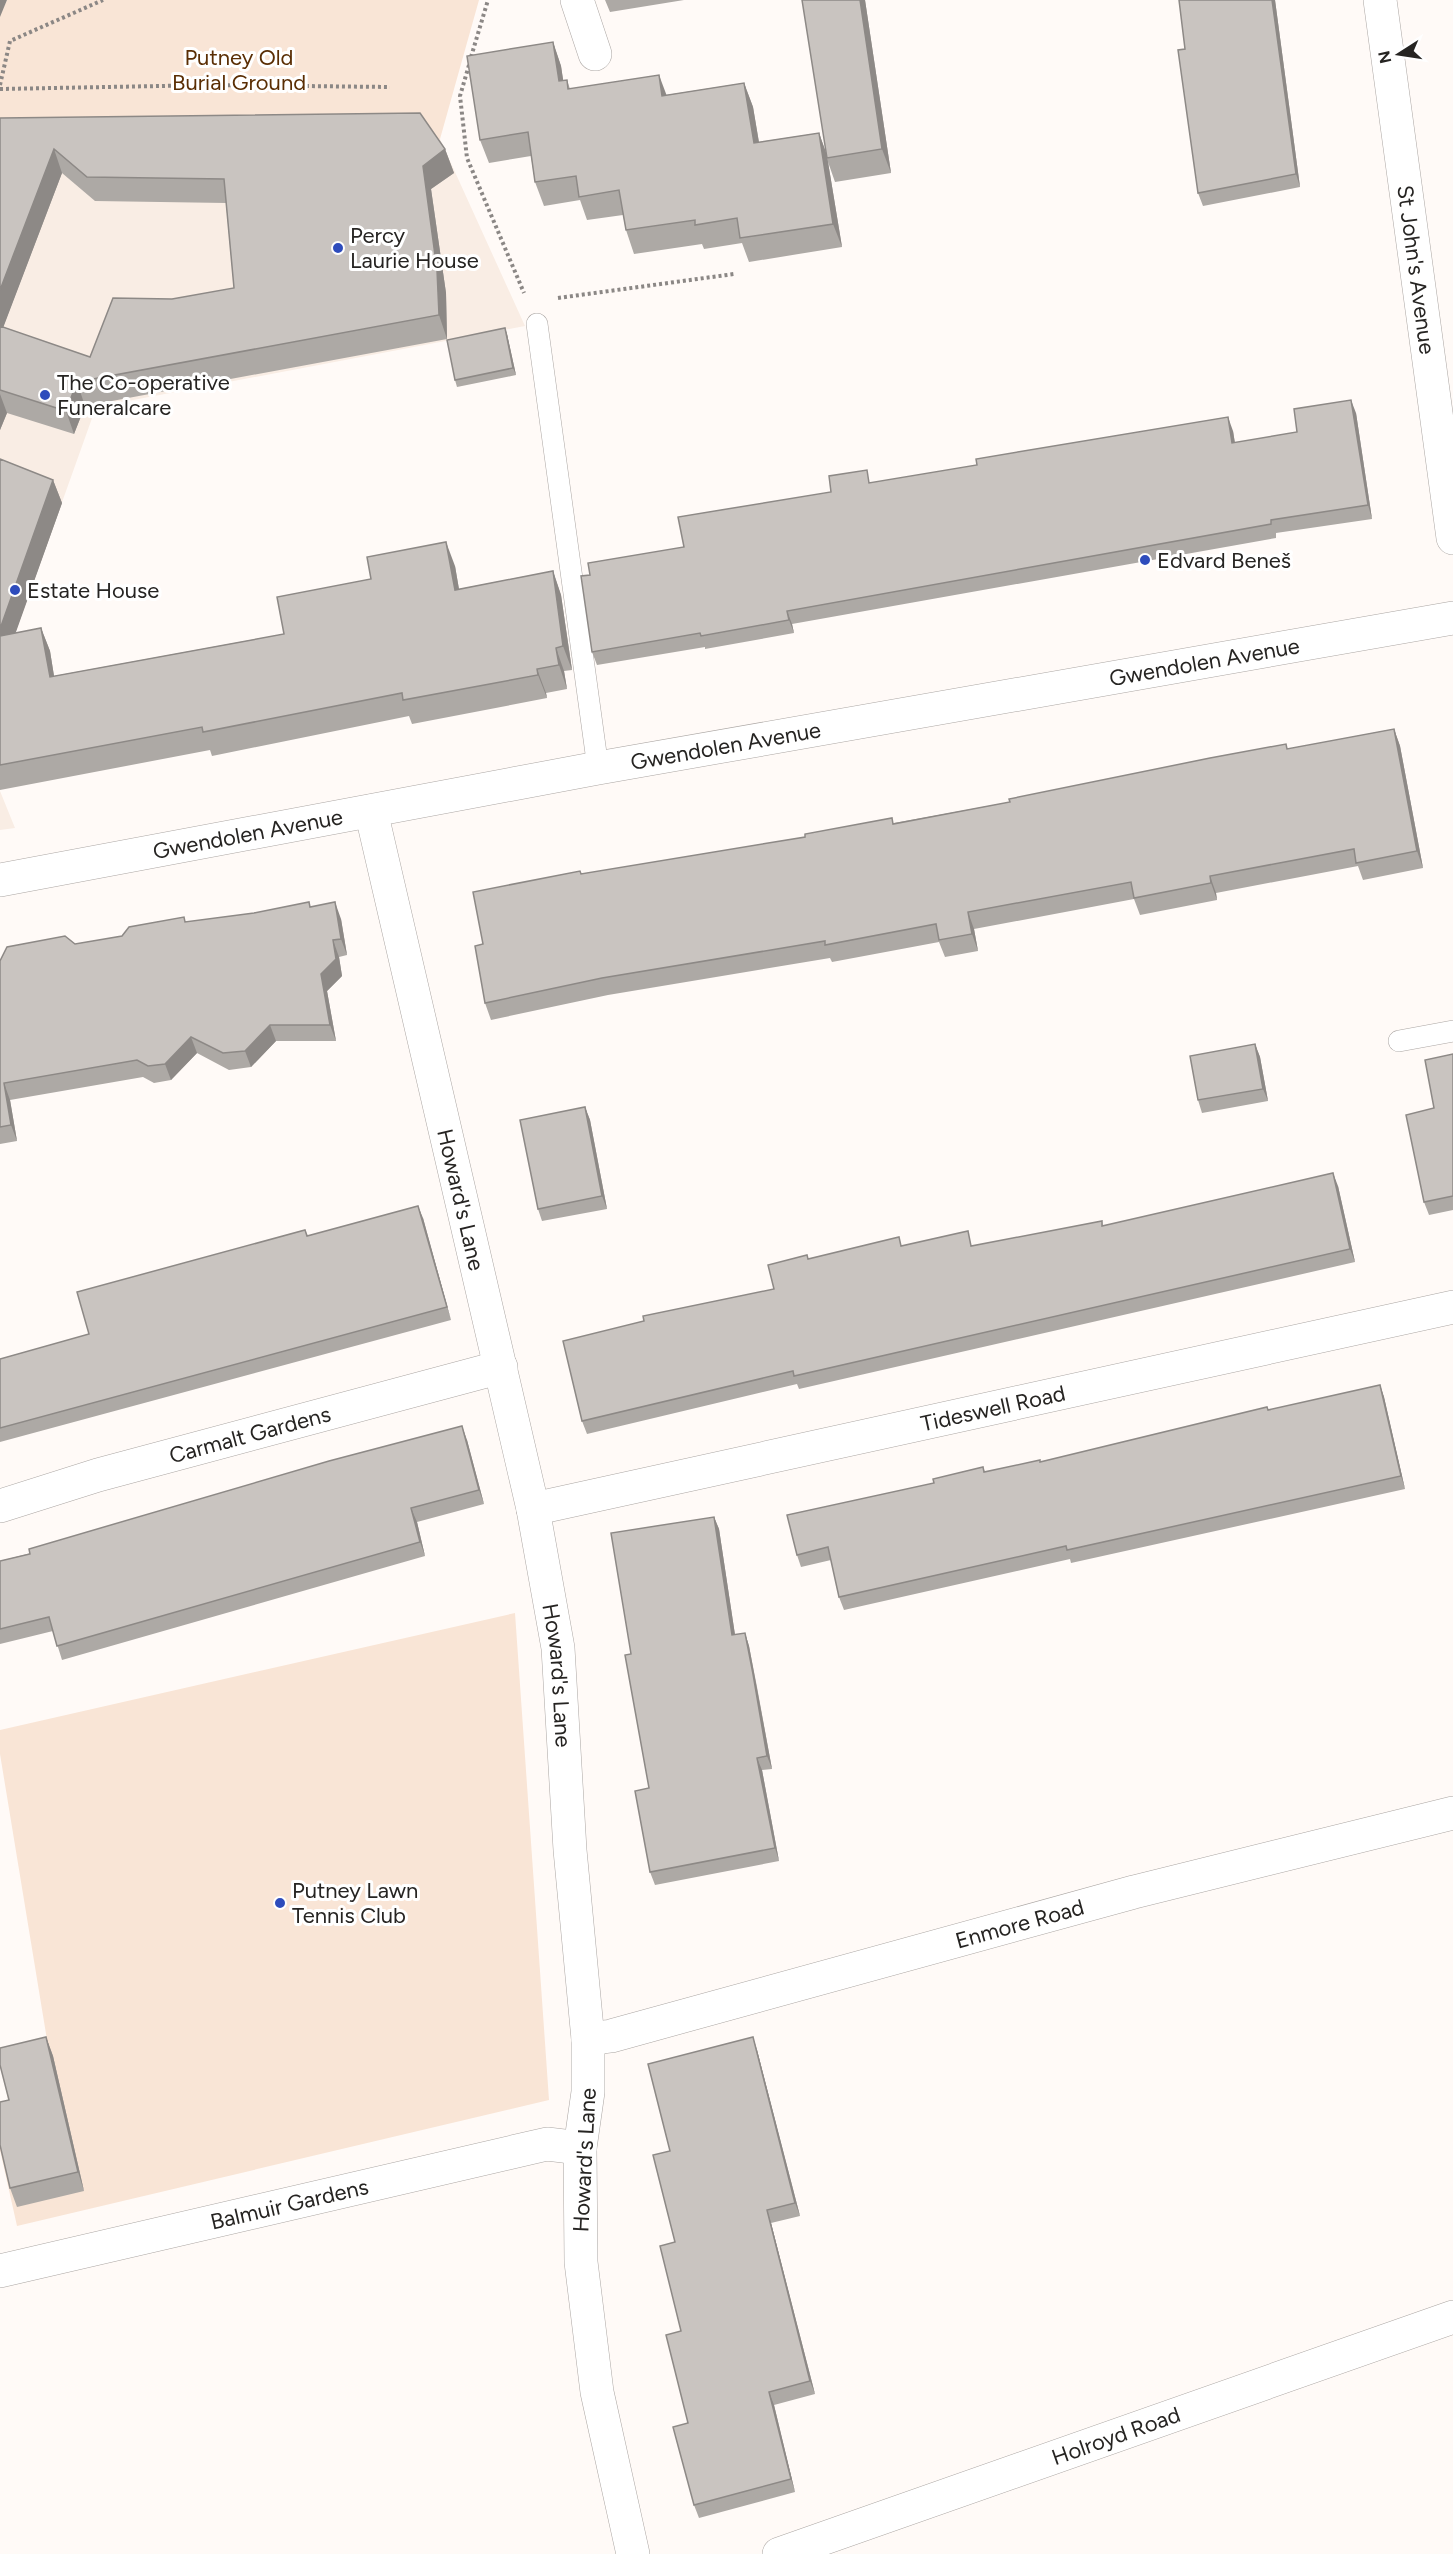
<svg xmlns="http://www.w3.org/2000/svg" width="1453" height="2554" font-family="Figtree,sans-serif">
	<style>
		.built { fill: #f9ede4 }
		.green { fill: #f9e5d6 }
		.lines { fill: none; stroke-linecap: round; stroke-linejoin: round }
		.lane-casing { stroke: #aba6a3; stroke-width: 22 }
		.street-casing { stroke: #aba6a3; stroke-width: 34 }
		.path { stroke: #8b8785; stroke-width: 4; stroke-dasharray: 3 3; stroke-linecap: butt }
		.lane { stroke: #fff; stroke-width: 21 }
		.street { stroke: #fff; stroke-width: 33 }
		.wall { fill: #ada9a5; fill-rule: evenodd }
		.shaded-wall { fill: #8d8986 }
		.building { fill: #c9c4c0; stroke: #8d8986; stroke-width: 1.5 }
		.poi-dot { fill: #2e4cbc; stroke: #fff; stroke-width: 2 }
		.labels { text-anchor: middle; stroke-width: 6; stroke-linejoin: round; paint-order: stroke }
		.park-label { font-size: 22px; fill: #5a2e04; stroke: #fff }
		.poi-label { font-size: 22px; fill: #262422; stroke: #fff; text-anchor: start }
		.street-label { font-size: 22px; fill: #262422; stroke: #fff }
	</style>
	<rect width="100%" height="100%" fill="#fffaf7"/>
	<!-- built -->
	<path class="built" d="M 440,139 L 525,326 L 96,407 L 0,676 L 0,140 Z
		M 0,791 L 15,828 L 0,830 Z"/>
	<!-- green -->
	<path class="green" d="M 7,0 L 479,0 L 440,139 L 0,140 L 0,15 Z
		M 515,1613 L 549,2100 L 17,2226 L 0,2150 L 0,2121 L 12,2117 L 0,2063 L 49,2052 L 0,1754 L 0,1730 Z"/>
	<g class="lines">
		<defs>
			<path id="lane" d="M 537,324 L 598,768
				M 1399,1041 L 1453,1031"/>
			<g id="street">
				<path d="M 577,0 L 595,54"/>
				<path id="s1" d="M 1380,0 L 1453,538"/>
				<path id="s2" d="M 371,811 L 533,1509 L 558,1648 L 570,1850 L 588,2039 L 588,2092 L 580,2148 L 581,2262 L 597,2392 L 633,2554"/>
				<path id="s3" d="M 0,880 L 598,768 L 1453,618"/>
				<path id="s4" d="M 0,1506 L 98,1475 L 501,1367"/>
				<path id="s5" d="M 533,1509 L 1453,1307"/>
				<path id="s6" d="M 588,2039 L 611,2036 L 1134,1892 L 1453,1813"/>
				<path id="s7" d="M 0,2271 L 547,2144 L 580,2148"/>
				<path id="s8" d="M 779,2554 L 1453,2317"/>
			</g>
		</defs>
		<!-- lane casing -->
		<use href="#lane" class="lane-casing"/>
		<!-- street casing -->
		<use href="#street" class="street-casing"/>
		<!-- path -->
		<path class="path" d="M 471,57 L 488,0
			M 469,65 L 460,96 L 467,158 L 524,293
			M 0,85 L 10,41 L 103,0
			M 0,89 L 213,85 L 390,87
			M 558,298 L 734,274"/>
		<!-- lane -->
		<use href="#lane" class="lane"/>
		<!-- street -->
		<use href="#street" class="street"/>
	</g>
	<!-- wall -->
	<path class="wall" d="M 605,0 L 684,0 L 610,12 Z
		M 865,0 L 891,173 L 835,182 L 828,162 L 842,247 L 749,262 L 742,243 L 704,249 L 702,244 L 634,254 L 626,230 L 623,215 L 587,220 L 580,200 L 544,206 L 535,182 L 531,156 L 489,163 L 480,140 L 553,42 L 561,66 L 563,80 L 567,80 L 570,89 L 666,95 L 744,83 L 753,107 L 759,142 L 819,133 L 826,153 Z
		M 1179,0 L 1275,0 L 1300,187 L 1203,206 L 1198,193 L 1185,49 Z
		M 0,118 L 445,149 L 454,173 L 431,189 L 446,293 L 447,339 L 85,406 L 74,434 L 7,413 L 0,430 ZM 62,173 L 95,201 L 226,203 L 234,288 L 90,357 L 3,327 Z
		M 505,328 L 507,334 L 516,375 L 457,387 L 455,380 Z
		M 1356,413 L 1372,519 L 1276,533 L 1276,538 L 792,624 L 794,633 L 705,649 L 705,647 L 597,665 L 592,652 L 590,575 L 684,547 L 831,492 L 872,483 L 1233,431 L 1235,443 L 1297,432 Z
		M 0,459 L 53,480 L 62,503 L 15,633 L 41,628 L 50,651 L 54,676 L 284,634 L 455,566 L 459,589 L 553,571 L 561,595 L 572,670 L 564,671 L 567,689 L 546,693 L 547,698 L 412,724 L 409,716 L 212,756 L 210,750 L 0,790 Z
		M 1394,729 L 1400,746 L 1423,868 L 1363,880 L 1358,866 L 1216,893 L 1217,900 L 1140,915 L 1134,899 L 974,929 L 978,951 L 945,957 L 939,942 L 832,962 L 830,958 L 608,995 L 491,1020 L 485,1003 L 483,944 L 581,874 L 894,823 L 1010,802 Z
		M 311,906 L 341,919 L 347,955 L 339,957 L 342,976 L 327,991 L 336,1041 L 276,1041 L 251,1067 L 229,1070 L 197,1053 L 171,1080 L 154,1083 L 143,1077 L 10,1100 L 17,1141 L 0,1144 L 0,961 L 75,944 L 122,936 L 186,922 Z
		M 1255,1044 L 1260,1057 L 1268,1101 L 1202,1113 L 1198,1100 Z
		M 1453,1054 L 1453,1210 L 1429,1215 L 1424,1202 L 1434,1108 Z
		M 585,1107 L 590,1120 L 607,1209 L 542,1221 L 538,1209 Z
		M 1338,1186 L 1355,1262 L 799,1389 L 797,1384 L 587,1434 L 582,1421 L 644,1321 L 774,1289 L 808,1259 L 902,1246 L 973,1246 L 1102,1221 L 1103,1226 Z
		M 423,1218 L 451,1320 L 0,1442 L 0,1359 L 89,1334 L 305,1230 L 308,1236 Z
		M 1380,1385 L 1384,1397 L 1405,1489 L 1071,1563 L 1070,1559 L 844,1610 L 839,1597 L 831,1560 L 801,1567 L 797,1555 L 934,1483 L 983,1467 L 985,1472 L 1040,1462 Z
		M 467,1440 L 484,1504 L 417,1522 L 425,1556 L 62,1660 L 53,1631 L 0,1644 L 0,1561 Z
		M 714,1517 L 719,1529 L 735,1635 L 745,1633 L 749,1646 L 757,1687 L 772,1769 L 762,1770 L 779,1861 L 655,1885 L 650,1872 L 649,1788 L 631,1654 Z
		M 46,2037 L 53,2056 L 84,2191 L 17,2207 L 10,2188 L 9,2100 Z
		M 757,2050 L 800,2216 L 771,2223 L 815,2394 L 774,2405 L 795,2492 L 699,2518 L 694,2505 L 675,2242 Z"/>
	<!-- shaded-wall -->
	<path class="shaded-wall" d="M 0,0 L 7,0 L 0,17 Z
		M 860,0 L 865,0 L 891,173 L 882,149 Z
		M 1272,0 L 1275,0 L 1300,187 L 1296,174 Z
		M 553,42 L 561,66 L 567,105 L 559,81 Z
		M 659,75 L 668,99 L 662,96 Z
		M 744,83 L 753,107 L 763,167 L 754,143 Z
		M 819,133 L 828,158 L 827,158 L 828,162 L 842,247 L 833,224 Z
		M 54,149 L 62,173 L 0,336 L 0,290 Z
		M 445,149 L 454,173 L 431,189 L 446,293 L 447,339 L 439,315 L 423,166 Z
		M 505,328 L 507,334 L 516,375 L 513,368 Z
		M 77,382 L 85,406 L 74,434 L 66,411 Z
		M 0,394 L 7,413 L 0,430 Z
		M 1351,400 L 1356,413 L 1372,519 L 1368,505 Z
		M 1228,417 L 1233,431 L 1237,457 L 1232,443 Z
		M 53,480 L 62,503 L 6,660 L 0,644 L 0,629 Z
		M 446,542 L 455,566 L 463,613 L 455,590 Z
		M 553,571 L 561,595 L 572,670 L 563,646 Z
		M 787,611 L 792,624 L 794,633 L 789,620 Z
		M 41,628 L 50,651 L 58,701 L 50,677 Z
		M 556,648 L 564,671 L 567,689 L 559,665 Z
		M 537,669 L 546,693 L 547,698 L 538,675 Z
		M 1394,729 L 1400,746 L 1423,868 L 1417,851 Z
		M 1210,876 L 1216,893 L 1217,900 L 1211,883 Z
		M 335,902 L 341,919 L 347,955 L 341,939 Z
		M 968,912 L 974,929 L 978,951 L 972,934 Z
		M 333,940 L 339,957 L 342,976 L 327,991 L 336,1041 L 330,1025 L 321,974 Z
		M 270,1025 L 276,1041 L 251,1067 L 245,1051 Z
		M 191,1037 L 197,1053 L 171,1080 L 165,1064 Z
		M 1255,1044 L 1260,1057 L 1268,1101 L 1263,1089 Z
		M 4,1083 L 10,1100 L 17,1141 L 11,1125 Z
		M 585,1107 L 590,1120 L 607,1209 L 602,1196 Z
		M 1333,1173 L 1338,1186 L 1355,1262 L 1350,1249 Z
		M 418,1206 L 423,1218 L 451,1320 L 447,1307 Z
		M 1380,1385 L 1384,1397 L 1405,1489 L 1401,1476 Z
		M 462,1426 L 467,1440 L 484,1504 L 479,1490 Z
		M 411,1508 L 417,1522 L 425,1556 L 420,1542 Z
		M 714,1517 L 719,1529 L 737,1648 L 732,1635 Z
		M 745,1633 L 749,1646 L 772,1769 L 767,1756 Z
		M 757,1758 L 762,1770 L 779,1861 L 775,1848 Z
		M 46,2037 L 53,2056 L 84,2191 L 78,2172 Z
		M 753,2037 L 757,2050 L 800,2216 L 795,2203 Z
		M 767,2210 L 771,2223 L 815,2394 L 810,2381 Z
		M 769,2392 L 774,2405 L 795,2492 L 791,2479 Z"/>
	<!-- building -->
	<path class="building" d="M 802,0 L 860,0 L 882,149 L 827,158 Z
		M 1179,0 L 1272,0 L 1296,174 L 1198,193 L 1178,50 L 1185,49 Z
		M 553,42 L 559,81 L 567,80 L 568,89 L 659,75 L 662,96 L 744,83 L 754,143 L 819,133 L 833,224 L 740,238 L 737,218 L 695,225 L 695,220 L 626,230 L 619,190 L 579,197 L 576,176 L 535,182 L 528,132 L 480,140 L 467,56 Z
		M 420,113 L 445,149 L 423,166 L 437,270 L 439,315 L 77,382 L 66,411 L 0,390 L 0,326 L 90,357 L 113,298 L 172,299 L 234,288 L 224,179 L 87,177 L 54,149 L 0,290 L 0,118 Z
		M 505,328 L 513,368 L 455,380 L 447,340 Z
		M 1351,400 L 1368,505 L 1271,520 L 1271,524 L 787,611 L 789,620 L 701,636 L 700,633 L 592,652 L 581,576 L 590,575 L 588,563 L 684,547 L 678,517 L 831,492 L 829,476 L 867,470 L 869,483 L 977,465 L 976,459 L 1228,417 L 1232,443 L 1297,432 L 1294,409 Z
		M 0,459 L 53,480 L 0,629 Z
		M 446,542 L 455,590 L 553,571 L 563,646 L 556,648 L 559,665 L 537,669 L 538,675 L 403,700 L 402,693 L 203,732 L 202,727 L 0,765 L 0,636 L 41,628 L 50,677 L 284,634 L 277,597 L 371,579 L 367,557 Z
		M 1394,729 L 1417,851 L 1356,863 L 1354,849 L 1210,876 L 1211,883 L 1134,898 L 1131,882 L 968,912 L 972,934 L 939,940 L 936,924 L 825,945 L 825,941 L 602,978 L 485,1003 L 475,946 L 483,944 L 473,892 L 580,871 L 581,874 L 805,837 L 805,834 L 892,818 L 893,824 L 1010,802 L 1009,799 L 1210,758 L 1286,744 L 1287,749 Z
		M 309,902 L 310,907 L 335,902 L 341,939 L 333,940 L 336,959 L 321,974 L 330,1025 L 270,1025 L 245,1051 L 223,1053 L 191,1037 L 165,1064 L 148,1066 L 137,1060 L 4,1083 L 11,1125 L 0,1127 L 0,961 L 7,947 L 65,936 L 75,944 L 122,936 L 129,927 L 184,917 L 185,922 L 254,913 Z
		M 1255,1044 L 1263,1089 L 1198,1100 L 1190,1056 Z
		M 1453,1054 L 1453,1196 L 1424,1202 L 1406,1115 L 1434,1108 L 1425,1060 Z
		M 585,1107 L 602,1196 L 538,1209 L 520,1120 Z
		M 1333,1173 L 1350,1249 L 794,1376 L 793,1371 L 582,1421 L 563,1341 L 644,1321 L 643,1316 L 774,1289 L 768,1265 L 807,1255 L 808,1259 L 899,1237 L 901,1246 L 968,1231 L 971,1246 L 1102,1221 L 1102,1226 Z
		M 418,1206 L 447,1307 L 0,1428 L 0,1359 L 89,1334 L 77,1292 L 305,1230 L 307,1236 Z
		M 1380,1385 L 1401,1476 L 1067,1550 L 1066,1546 L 839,1597 L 828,1547 L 797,1555 L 787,1515 L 934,1483 L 933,1479 L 983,1467 L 984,1472 L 1040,1460 L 1040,1462 L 1267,1407 L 1268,1410 Z
		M 462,1426 L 479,1490 L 411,1508 L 420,1542 L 57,1646 L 49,1617 L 0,1629 L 0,1561 L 30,1554 L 29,1549 L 329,1461 Z
		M 714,1517 L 732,1635 L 745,1633 L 753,1674 L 767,1756 L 757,1758 L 775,1848 L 650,1872 L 635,1791 L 649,1788 L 625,1655 L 631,1654 L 611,1533 Z
		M 46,2037 L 78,2172 L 10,2188 L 0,2145 L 0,2102 L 9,2100 L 0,2065 L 0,2048 Z
		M 753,2037 L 795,2203 L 767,2210 L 810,2381 L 769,2392 L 791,2479 L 694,2505 L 673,2427 L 688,2423 L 666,2335 L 681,2331 L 660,2246 L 675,2242 L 653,2155 L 670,2151 L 648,2064 Z"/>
	<!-- markers -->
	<g class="poi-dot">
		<circle cx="338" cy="248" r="6"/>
		<circle cx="45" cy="395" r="6"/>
		<circle cx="1145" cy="560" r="6"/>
		<circle cx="15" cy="590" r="6"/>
		<circle cx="280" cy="1903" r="6"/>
	</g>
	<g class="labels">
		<!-- park labels -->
		<g class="park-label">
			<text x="239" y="65">Putney Old<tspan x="239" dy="25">Burial Ground</tspan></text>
		</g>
		<!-- poi labels -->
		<g class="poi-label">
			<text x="350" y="243">Percy<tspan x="350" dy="25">Laurie House</tspan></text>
			<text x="57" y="390">The Co-operative<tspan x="57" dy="25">Funeralcare</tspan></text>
			<text x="1157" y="568">Edvard Beneš</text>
			<text x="27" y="598">Estate House</text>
			<text x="292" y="1898">Putney Lawn<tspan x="292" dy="25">Tennis Club</tspan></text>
		</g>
		<!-- street labels -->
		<g class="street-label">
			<text dy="8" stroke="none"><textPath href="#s1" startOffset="272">St John's Avenue</textPath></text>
			<text dy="8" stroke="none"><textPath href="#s3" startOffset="1224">Gwendolen Avenue</textPath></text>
			<text dy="8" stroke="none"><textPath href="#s3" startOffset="738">Gwendolen Avenue</textPath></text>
			<text dy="8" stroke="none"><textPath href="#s3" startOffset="252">Gwendolen Avenue</textPath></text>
			<text dy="8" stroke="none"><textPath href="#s2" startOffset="399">Howard's Lane</textPath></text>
			<text dy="8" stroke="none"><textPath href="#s5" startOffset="471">Tideswell Road</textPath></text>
			<text dy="8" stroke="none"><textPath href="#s4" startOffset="260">Carmalt Gardens</textPath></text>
			<text dy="8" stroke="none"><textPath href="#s2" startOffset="885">Howard's Lane</textPath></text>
			<text dy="8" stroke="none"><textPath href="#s6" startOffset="447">Enmore Road</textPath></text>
			<text transform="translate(584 2160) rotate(-87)" y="8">Howard's Lane</text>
			<text dy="8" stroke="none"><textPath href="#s7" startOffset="297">Balmuir Gardens</textPath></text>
			<text dy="8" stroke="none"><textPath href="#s8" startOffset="357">Holroyd Road</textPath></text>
		</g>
	</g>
	<!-- north arrow -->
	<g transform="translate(1399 54) rotate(258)" stroke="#ffffff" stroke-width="4.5" paint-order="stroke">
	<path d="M0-4.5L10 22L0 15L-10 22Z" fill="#262422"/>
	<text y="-9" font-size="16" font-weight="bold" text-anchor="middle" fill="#262422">N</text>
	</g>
</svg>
